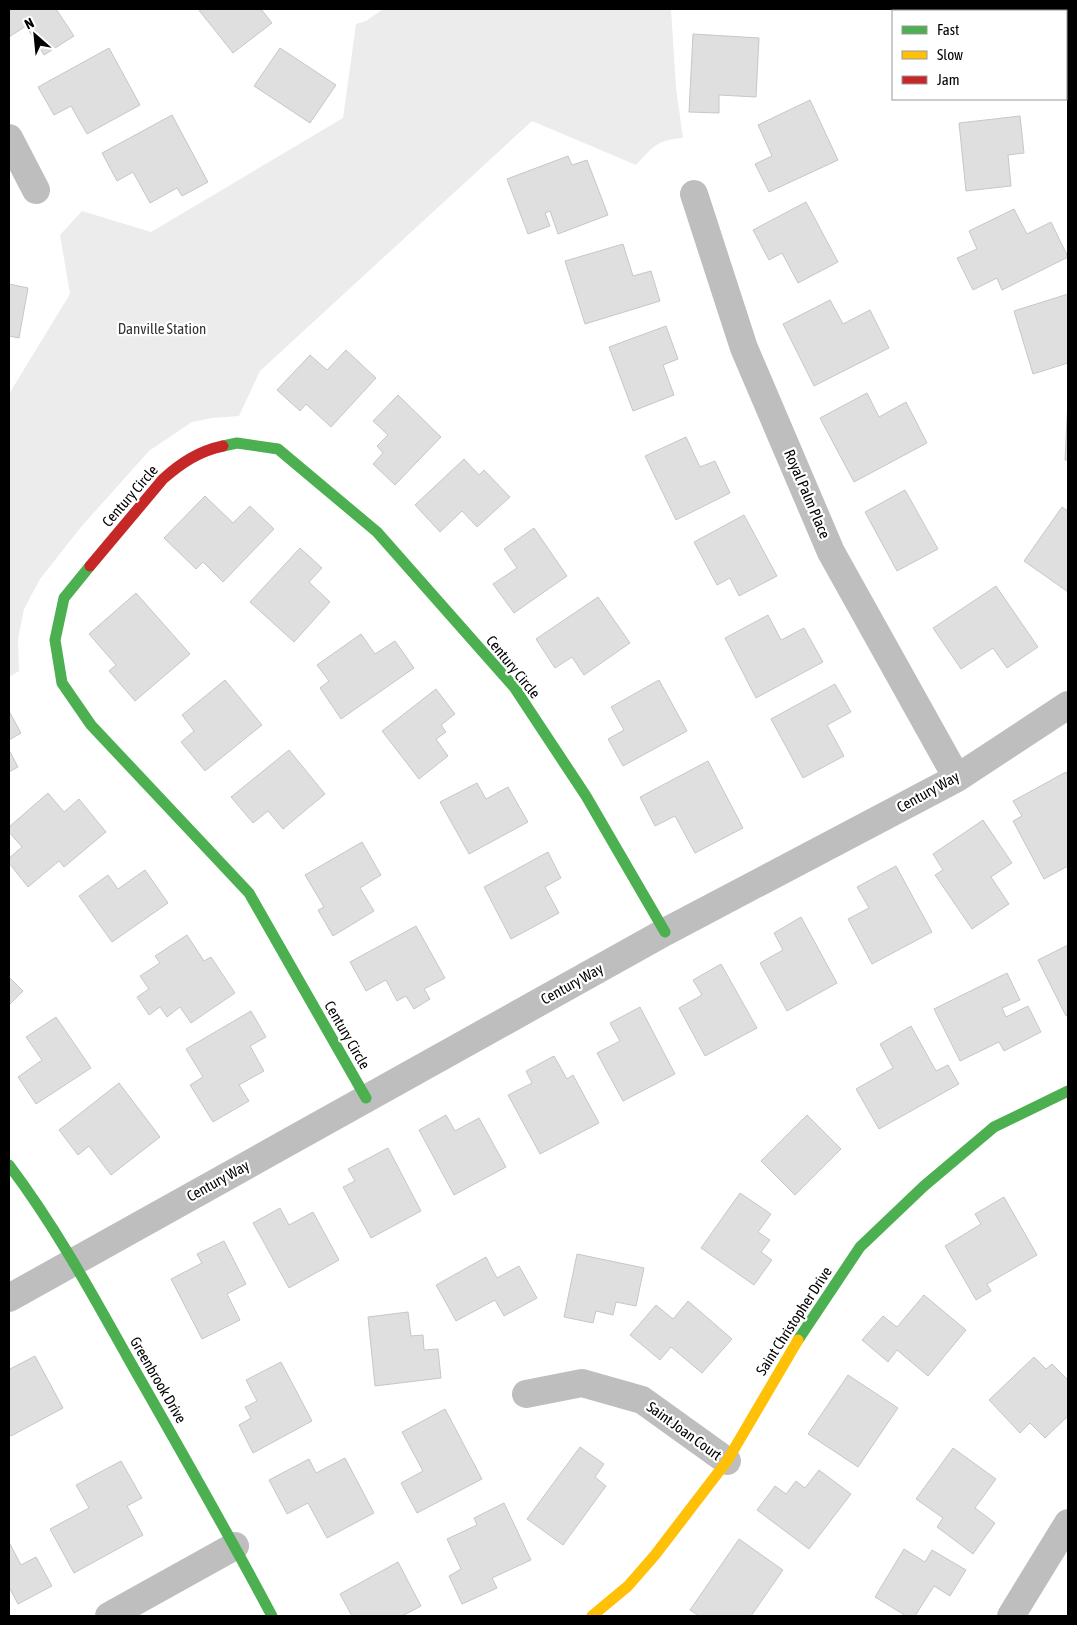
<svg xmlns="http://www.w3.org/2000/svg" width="1077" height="1625" font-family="'Asap Condensed',sans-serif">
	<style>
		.green { fill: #ececec }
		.building { fill: #dfdfdf; stroke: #c7c7c7 }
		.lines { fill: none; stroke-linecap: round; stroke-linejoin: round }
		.street { stroke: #bebebe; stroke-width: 28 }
		.fast { stroke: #4caf50; stroke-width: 11 }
		.slow { stroke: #ffc107; stroke-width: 11 }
		.jam { stroke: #c62828; stroke-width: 11 }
		.labels { text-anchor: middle; stroke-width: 4.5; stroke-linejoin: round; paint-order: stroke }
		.park-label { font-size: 15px; fill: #333; stroke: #fff }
		.street-label { font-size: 15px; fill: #000; stroke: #fff }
	</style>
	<rect width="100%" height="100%" fill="#fff"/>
	<!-- green -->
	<path class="green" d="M 383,9 L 671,9 L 676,88 L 683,138 C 656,140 653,147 636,165 L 532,121 L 260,371 L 239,416 L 212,418 L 192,422 L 149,451 L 81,527 L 40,579 L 24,609 L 18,639 L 19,671 L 9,677 L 9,394 L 70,294 L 60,235 L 82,211 L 151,232 L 343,118 L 356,24 L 366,21 Z"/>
	<!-- building -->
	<path class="building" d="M 9,9 L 56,9 L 74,36 L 44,55 L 26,26 L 9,37 Z
		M 198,9 L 261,9 L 272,23 L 233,53 Z
		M 693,34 L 759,38 L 756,97 L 719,95 L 719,113 L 689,112 Z
		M 109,48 L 140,105 L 87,134 L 71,106 L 54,115 L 38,87 Z
		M 280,48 L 336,85 L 310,123 L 254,86 Z
		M 810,100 L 838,160 L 769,192 L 755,164 L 772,156 L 758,125 Z
		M 172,115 L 208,182 L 182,196 L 177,188 L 150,203 L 133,172 L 117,181 L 102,153 Z
		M 1020,116 L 1024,153 L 1008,155 L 1011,186 L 966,191 L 959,123 Z
		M 568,156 L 572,165 L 587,160 L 608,215 L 558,234 L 550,211 L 545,213 L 550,226 L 528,234 L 507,179 Z
		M 806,202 L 838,262 L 798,283 L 782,253 L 769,260 L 753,230 Z
		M 1014,209 L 1027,234 L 1051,222 L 1068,257 L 1002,290 L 997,278 L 973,290 L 957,258 L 977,249 L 969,231 Z
		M 623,244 L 633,276 L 651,271 L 660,301 L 585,324 L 565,261 Z
		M 9,284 L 28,288 L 19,338 L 9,336 Z
		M 1068,294 L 1068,363 L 1033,374 L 1014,311 Z
		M 830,300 L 843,324 L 870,310 L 889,348 L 814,386 L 783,324 Z
		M 666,326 L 678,359 L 663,365 L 674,395 L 633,411 L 609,347 Z
		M 346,350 L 376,378 L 331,427 L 306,404 L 300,411 L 277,390 L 310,355 L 327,370 Z
		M 867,393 L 879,417 L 906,402 L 927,443 L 854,482 L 820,418 Z
		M 398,395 L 441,437 L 395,485 L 373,464 L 383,453 L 377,446 L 388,435 L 373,421 Z
		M 1068,400 L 1068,460 L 1065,460 Z
		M 686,437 L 700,467 L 715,461 L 730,493 L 676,520 L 645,456 Z
		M 464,459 L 479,475 L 484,470 L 510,497 L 477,527 L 462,511 L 440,532 L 415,505 Z
		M 905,490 L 938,549 L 897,571 L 865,512 Z
		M 205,496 L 233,523 L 250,506 L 274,529 L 223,582 L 203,562 L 196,569 L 164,538 Z
		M 1062,507 L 1068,511 L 1068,592 L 1024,561 Z
		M 744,515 L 777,576 L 739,596 L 730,578 L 717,585 L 694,542 Z
		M 534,528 L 567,576 L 514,613 L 493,584 L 517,568 L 504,549 Z
		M 300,548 L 322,568 L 309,582 L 330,602 L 294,642 L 250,602 Z
		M 996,586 L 1038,647 L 1007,668 L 993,648 L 961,669 L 933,628 Z
		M 136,593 L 190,654 L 135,701 L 109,671 L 116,665 L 89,634 Z
		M 598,597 L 630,643 L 584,675 L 572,657 L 555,668 L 536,639 Z
		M 768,615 L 781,640 L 804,628 L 823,662 L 756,698 L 725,638 Z
		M 361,634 L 375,654 L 395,641 L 414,668 L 341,719 L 320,688 L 329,681 L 317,665 Z
		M 225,680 L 262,725 L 205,771 L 181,742 L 194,731 L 182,715 Z
		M 659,680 L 687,731 L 623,766 L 608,739 L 624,730 L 611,707 Z
		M 835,684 L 851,712 L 827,725 L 844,756 L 803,778 L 771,719 Z
		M 436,689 L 455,714 L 441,725 L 446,732 L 436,739 L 448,756 L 419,779 L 382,731 Z
		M 9,711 L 21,733 L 9,740 Z
		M 9,750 L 18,767 L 9,772 Z
		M 289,750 L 325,794 L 283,829 L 268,811 L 253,823 L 231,797 Z
		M 708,761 L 743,828 L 695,853 L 675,816 L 655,826 L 640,797 Z
		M 1066,772 L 1068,776 L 1068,866 L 1044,879 L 1013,821 L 1022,816 L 1013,801 Z
		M 477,783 L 486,799 L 508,787 L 528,822 L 469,854 L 440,802 Z
		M 48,793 L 64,812 L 79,799 L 106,832 L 64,867 L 59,861 L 28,887 L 9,863 L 9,858 L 22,847 L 9,832 L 9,827 Z
		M 983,820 L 1012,863 L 991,877 L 1009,904 L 972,929 L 935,875 L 943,870 L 933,854 Z
		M 362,842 L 381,875 L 360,888 L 374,911 L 333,936 L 318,910 L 324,907 L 305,875 Z
		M 548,852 L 561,878 L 545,887 L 559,913 L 511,939 L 484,887 Z
		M 896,866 L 932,932 L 872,964 L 848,919 L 869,908 L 857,887 Z
		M 145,870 L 168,903 L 112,942 L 79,896 L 108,875 L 118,889 Z
		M 801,917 L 837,983 L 787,1011 L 760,963 L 783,950 L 774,933 Z
		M 416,926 L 445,978 L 424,989 L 430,999 L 414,1009 L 406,996 L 397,1001 L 386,980 L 366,991 L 350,962 Z
		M 187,935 L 204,961 L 211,957 L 235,993 L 191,1023 L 180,1007 L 167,1017 L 160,1007 L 149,1015 L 137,997 L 149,989 L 140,976 L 160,963 L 155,956 Z
		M 1068,945 L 1068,1015 L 1066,1016 L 1038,960 Z
		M 721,964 L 757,1028 L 705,1056 L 679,1008 L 702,995 L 693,980 Z
		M 1007,973 L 1020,1000 L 1002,1008 L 1006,1017 L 1028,1006 L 1041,1032 L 1004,1051 L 999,1042 L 960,1061 L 934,1009 Z
		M 9,977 L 23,991 L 9,1005 Z
		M 640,1007 L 675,1074 L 623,1101 L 597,1053 L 620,1041 L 610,1023 Z
		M 251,1011 L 266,1037 L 250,1046 L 264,1071 L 239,1085 L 249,1101 L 213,1122 L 190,1085 L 203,1077 L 186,1049 Z
		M 56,1017 L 91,1068 L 36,1104 L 18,1077 L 42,1060 L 26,1037 Z
		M 911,1026 L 936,1071 L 948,1065 L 959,1084 L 879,1129 L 856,1089 L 893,1068 L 880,1044 Z
		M 554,1056 L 567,1079 L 573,1075 L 599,1123 L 540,1154 L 508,1095 L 532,1083 L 526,1071 Z
		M 119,1083 L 160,1137 L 111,1175 L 89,1146 L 78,1155 L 59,1130 Z
		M 446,1115 L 455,1131 L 479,1118 L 506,1167 L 454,1195 L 419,1130 Z
		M 807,1115 L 841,1149 L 795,1195 L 761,1161 Z
		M 388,1148 L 421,1211 L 371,1238 L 343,1187 L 355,1181 L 348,1169 Z
		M 740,1193 L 771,1214 L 758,1232 L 770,1240 L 761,1252 L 772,1260 L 754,1285 L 701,1248 Z
		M 1004,1197 L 1037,1255 L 987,1284 L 991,1291 L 976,1300 L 945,1246 L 981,1224 L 975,1214 Z
		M 280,1208 L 289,1225 L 313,1212 L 339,1260 L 289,1288 L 253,1223 Z
		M 224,1241 L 246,1284 L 227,1294 L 240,1320 L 202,1339 L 171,1279 L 202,1263 L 197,1254 Z
		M 577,1254 L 644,1268 L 636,1306 L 616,1302 L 613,1315 L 596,1311 L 593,1323 L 564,1317 Z
		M 486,1257 L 497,1278 L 519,1266 L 537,1298 L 504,1316 L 495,1300 L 456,1321 L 436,1285 Z
		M 924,1295 L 966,1330 L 928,1376 L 897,1350 L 888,1362 L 862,1340 L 883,1316 L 897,1327 Z
		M 688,1301 L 732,1339 L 702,1373 L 671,1347 L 660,1360 L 630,1335 L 656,1305 L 673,1319 Z
		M 408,1312 L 411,1336 L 423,1335 L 424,1350 L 438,1349 L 441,1378 L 375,1386 L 368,1317 Z
		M 35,1356 L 63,1408 L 11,1436 L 9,1433 L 9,1366 L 10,1369 Z
		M 1034,1357 L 1046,1369 L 1052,1364 L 1068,1380 L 1068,1416 L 1045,1438 L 1030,1423 L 1020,1433 L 989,1400 Z
		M 281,1362 L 312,1421 L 253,1453 L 239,1425 L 251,1418 L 245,1407 L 257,1401 L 246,1380 Z
		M 848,1375 L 898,1408 L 858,1467 L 808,1434 Z
		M 445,1409 L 482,1479 L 417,1513 L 401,1483 L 423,1471 L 402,1432 Z
		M 580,1447 L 604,1464 L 595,1477 L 606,1486 L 563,1545 L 527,1519 Z
		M 953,1448 L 996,1479 L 975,1508 L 995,1523 L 973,1554 L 937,1527 L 943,1518 L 916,1499 Z
		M 345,1458 L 374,1513 L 327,1538 L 308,1503 L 287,1514 L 269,1480 L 309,1459 L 316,1473 Z
		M 121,1461 L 142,1498 L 127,1506 L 143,1535 L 74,1573 L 50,1529 L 89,1508 L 76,1485 Z
		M 819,1470 L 851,1494 L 809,1549 L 757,1510 L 775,1486 L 786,1494 L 796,1481 L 805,1488 Z
		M 504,1503 L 531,1560 L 492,1578 L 497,1588 L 462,1604 L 449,1576 L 461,1569 L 447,1539 L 477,1525 L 474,1518 Z
		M 739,1539 L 783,1570 L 751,1616 L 699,1616 L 690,1610 Z
		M 9,1542 L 21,1565 L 36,1557 L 52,1586 L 18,1604 L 9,1587 Z
		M 904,1549 L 925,1562 L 932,1550 L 966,1570 L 950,1596 L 934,1586 L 915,1616 L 906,1616 L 875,1597 Z
		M 398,1562 L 421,1606 L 402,1616 L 352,1616 L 340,1594 Z"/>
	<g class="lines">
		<!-- street -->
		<path class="street" d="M 9,138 L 36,190
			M 694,194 L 744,348 L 831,552 L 957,778
			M 9,1298 L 665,932 L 957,778 L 1068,705
			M 526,1394 L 582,1383 L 642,1400 L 727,1461
			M 109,1616 L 235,1546
			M 1011,1616 L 1068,1523"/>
		<!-- fast -->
		<path class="fast" d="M 223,446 L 237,443 L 278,449 L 377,532 L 514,687 L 586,796 L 665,932
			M 90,566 L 64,598 L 55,640 L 62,683 L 91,725 L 249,893 L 366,1098
			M 9,1165 C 55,1226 91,1292 128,1358 C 177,1444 226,1529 272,1616
			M 798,1340 L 860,1247 L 924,1186 L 994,1127 L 1068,1091"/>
		<!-- slow -->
		<path class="slow" d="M 592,1616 L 628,1586 L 655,1555 L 727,1461 L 798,1340"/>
		<!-- jam -->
		<path class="jam" d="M 90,566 L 163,479 C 181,463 199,451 223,446"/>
	</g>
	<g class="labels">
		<!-- park labels -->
		<g class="park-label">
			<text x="162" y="334">Danville Station</text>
		</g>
		<!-- street labels -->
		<g class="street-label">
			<text transform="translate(807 494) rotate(67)" y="5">Royal Palm Place</text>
			<text transform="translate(130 496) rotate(-49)" y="5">Century Circle</text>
			<text transform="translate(513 667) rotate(51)" y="5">Century Circle</text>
			<text transform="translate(928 792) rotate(-29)" y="5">Century Way</text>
			<text transform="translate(572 984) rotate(-29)" y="5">Century Way</text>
			<text transform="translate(347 1035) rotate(60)" y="5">Century Circle</text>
			<text transform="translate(218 1181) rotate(-29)" y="5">Century Way</text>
			<text transform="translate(794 1321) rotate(-57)" y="5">Saint Christopher Drive</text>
			<text transform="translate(158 1380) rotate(60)" y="5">Greenbrook Drive</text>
			<text transform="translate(684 1431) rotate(36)" y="5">Saint Joan Court</text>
		</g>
	</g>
	<!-- border -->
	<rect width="1077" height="1625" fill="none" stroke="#000000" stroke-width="20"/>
	<!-- legend -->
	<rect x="892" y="10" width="175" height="90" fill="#ffffff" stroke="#999999"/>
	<rect x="902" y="26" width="25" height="8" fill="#4caf50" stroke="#999999"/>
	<text x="937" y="35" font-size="15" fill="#000000">Fast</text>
	<rect x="902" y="51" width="25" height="8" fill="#ffc107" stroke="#999999"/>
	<text x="937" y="60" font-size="15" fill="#000000">Slow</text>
	<rect x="902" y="76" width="25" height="8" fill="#c62828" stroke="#999999"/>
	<text x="937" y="85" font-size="15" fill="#000000">Jam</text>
	<!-- north arrow -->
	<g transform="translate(35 35) rotate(333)" stroke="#ffffff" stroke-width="4" paint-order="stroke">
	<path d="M0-4L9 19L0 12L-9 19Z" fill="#000000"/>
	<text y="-8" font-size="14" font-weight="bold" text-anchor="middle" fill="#000000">N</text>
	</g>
</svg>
